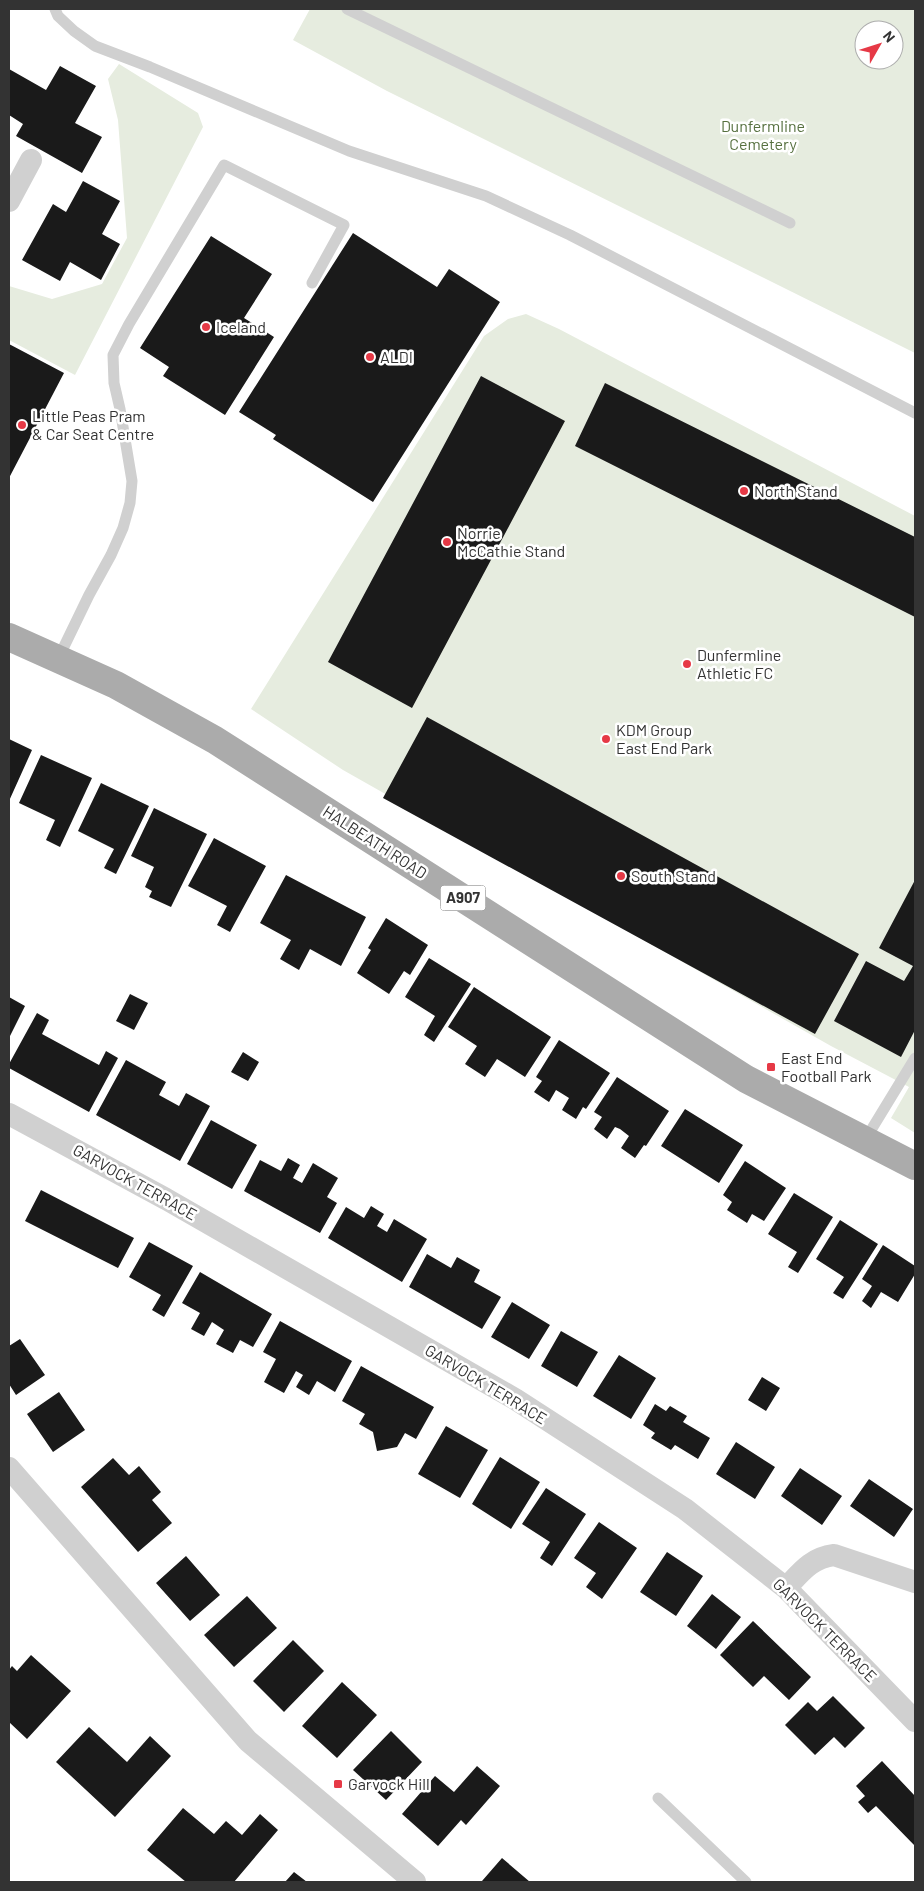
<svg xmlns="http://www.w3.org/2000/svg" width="924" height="1891" font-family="Barlow,sans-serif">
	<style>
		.green { fill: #e6ecdf; fill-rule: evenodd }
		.building { fill: #1a1a1a }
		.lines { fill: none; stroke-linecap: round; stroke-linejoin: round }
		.service { stroke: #d0d0d0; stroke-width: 11 }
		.minor { stroke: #d0d0d0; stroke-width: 22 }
		.primary { stroke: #ababab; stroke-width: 28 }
		.poi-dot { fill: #e63946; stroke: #fff; stroke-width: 2 }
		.labels { text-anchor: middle; stroke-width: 5; stroke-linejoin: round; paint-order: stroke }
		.shield { fill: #fff; stroke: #707070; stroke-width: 1 }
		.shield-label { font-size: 15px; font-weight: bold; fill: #333 }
		.park-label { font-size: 16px; fill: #56703f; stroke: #fff }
		.poi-label { font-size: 16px; fill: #333; stroke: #fff; text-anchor: start }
		.street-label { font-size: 16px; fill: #333; stroke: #fff }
	</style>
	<rect width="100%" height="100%" fill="#fff"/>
	<!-- green -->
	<path class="green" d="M 310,9 L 915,9 L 915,353 L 387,91 L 293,40 ZM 864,30 L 894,30 L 894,60 L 864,60 Z
		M 119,64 L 198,113 L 203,127 L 75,375 L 9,340 L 9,286 L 52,299 L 102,284 L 127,238 L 118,120 L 108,79 Z
		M 526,314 L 559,329 L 915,516 L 915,1133 L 891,1118 L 909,1087 L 831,1046 L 343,770 L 251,709 L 484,336 L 508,319 Z"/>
	<!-- building -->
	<path class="building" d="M 60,66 L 96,86 L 75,123 L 102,137 L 82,173 L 16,136 L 23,124 L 9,115 L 9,69 L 46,90 Z
		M 83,181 L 120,201 L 102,234 L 120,244 L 101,280 L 70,262 L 60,281 L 22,260 L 53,204 L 66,212 Z
		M 353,233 L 437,287 L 449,269 L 500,302 L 373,502 L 273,439 L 276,435 L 239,412 Z
		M 211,236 L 272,274 L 244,318 L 274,337 L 225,415 L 163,376 L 169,367 L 140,348 Z
		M 9,344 L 64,373 L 9,478 Z
		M 481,376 L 565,421 L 412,708 L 328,662 Z
		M 605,383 L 915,537 L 915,617 L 575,446 Z
		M 427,717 L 859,954 L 815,1034 L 383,798 Z
		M 9,739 L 32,750 L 9,801 Z
		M 41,755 L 92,778 L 60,847 L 46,840 L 55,820 L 19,803 Z
		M 101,783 L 149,806 L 116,874 L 104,868 L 114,849 L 78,831 Z
		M 154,808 L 207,834 L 171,907 L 149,897 L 152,891 L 145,887 L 154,867 L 131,856 Z
		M 214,838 L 266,866 L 230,932 L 217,925 L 227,906 L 188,886 Z
		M 286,875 L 366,917 L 341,966 L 310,949 L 299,970 L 280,959 L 291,940 L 260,923 Z
		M 915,880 L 915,1030 L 901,1057 L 834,1021 L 866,961 L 904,981 L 913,966 L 879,948 Z
		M 386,918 L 428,945 L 410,975 L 404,971 L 389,994 L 357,973 L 371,950 L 368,948 Z
		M 429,958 L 471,984 L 434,1042 L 424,1035 L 435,1016 L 405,997 Z
		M 474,987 L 551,1037 L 525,1077 L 497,1059 L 485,1077 L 465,1064 L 477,1046 L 448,1027 Z
		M 130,994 L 148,1003 L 134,1030 L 116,1021 Z
		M 9,997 L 25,1006 L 9,1038 Z
		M 37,1013 L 49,1020 L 42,1034 L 99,1065 L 106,1051 L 118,1058 L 89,1112 L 9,1068 L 9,1064 Z
		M 559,1040 L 610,1073 L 586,1109 L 583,1107 L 576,1119 L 562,1110 L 569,1098 L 561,1093 L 556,1090 L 549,1102 L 534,1092 L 542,1081 L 536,1077 Z
		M 243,1052 L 259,1062 L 248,1081 L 231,1072 Z
		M 126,1060 L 166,1082 L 159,1095 L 179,1106 L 186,1093 L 210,1106 L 180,1161 L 96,1115 Z
		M 617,1077 L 669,1111 L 646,1146 L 644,1145 L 635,1158 L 621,1148 L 629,1136 L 620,1129 L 615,1127 L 607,1139 L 594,1129 L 602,1117 L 594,1112 Z
		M 685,1109 L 743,1145 L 719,1183 L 661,1146 Z
		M 211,1120 L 257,1145 L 232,1189 L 187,1164 Z
		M 288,1158 L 300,1165 L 293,1178 L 302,1183 L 313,1163 L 338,1178 L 327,1197 L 337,1203 L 320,1233 L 244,1191 L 260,1160 L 281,1171 Z
		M 745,1161 L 786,1188 L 764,1221 L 752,1214 L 747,1223 L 727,1210 L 732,1202 L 723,1195 Z
		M 41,1190 L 134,1238 L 118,1268 L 25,1221 Z
		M 794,1193 L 833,1217 L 798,1273 L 788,1267 L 797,1252 L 768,1234 Z
		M 371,1206 L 384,1214 L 377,1226 L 387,1232 L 394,1219 L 427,1239 L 402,1282 L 328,1238 L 346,1207 L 364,1218 Z
		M 840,1220 L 878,1244 L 843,1299 L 833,1293 L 844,1277 L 816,1259 Z
		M 149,1242 L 193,1266 L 164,1317 L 152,1310 L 161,1295 L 129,1277 Z
		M 883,1245 L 915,1266 L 915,1274 L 898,1302 L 881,1292 L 871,1308 L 862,1301 L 872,1286 L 862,1279 Z
		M 427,1254 L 451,1268 L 457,1257 L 480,1270 L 474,1282 L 501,1297 L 482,1329 L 409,1287 Z
		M 200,1272 L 272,1314 L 253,1347 L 240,1340 L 233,1353 L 216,1344 L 224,1330 L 212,1322 L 204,1336 L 191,1329 L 200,1313 L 182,1303 Z
		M 512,1302 L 550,1325 L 529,1359 L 491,1337 Z
		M 280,1321 L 352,1361 L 335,1392 L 317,1381 L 309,1395 L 296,1387 L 303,1375 L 296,1371 L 284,1393 L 264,1382 L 276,1359 L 263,1352 Z
		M 561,1331 L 598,1352 L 577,1387 L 541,1366 Z
		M 20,1339 L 45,1375 L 16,1395 L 9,1384 L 9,1346 Z
		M 619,1355 L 656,1378 L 631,1419 L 593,1396 Z
		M 361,1366 L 434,1407 L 416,1439 L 405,1433 L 397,1447 L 377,1451 L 373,1432 L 359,1424 L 365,1414 L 342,1401 Z
		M 762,1377 L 780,1388 L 766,1411 L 748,1400 Z
		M 59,1392 L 85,1430 L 53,1452 L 27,1414 Z
		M 655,1404 L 666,1411 L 670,1406 L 687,1416 L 683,1422 L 710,1438 L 698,1459 L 675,1445 L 671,1450 L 651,1438 L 655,1433 L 643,1425 Z
		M 446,1426 L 488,1450 L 460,1498 L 418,1474 Z
		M 736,1442 L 775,1467 L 755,1499 L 716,1474 Z
		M 500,1457 L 540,1482 L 511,1529 L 472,1504 Z
		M 113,1458 L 129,1475 L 139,1466 L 161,1492 L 152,1500 L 172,1523 L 138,1552 L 81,1487 Z
		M 800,1468 L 842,1496 L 822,1525 L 781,1496 Z
		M 869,1479 L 913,1509 L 894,1537 L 850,1506 Z
		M 546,1488 L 586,1514 L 552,1566 L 540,1558 L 550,1542 L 522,1524 Z
		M 599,1522 L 637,1548 L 602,1599 L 586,1587 L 596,1573 L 574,1558 Z
		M 667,1552 L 703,1576 L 676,1616 L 640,1592 Z
		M 186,1556 L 220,1595 L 190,1621 L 156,1583 Z
		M 712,1594 L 741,1617 L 716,1649 L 687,1626 Z
		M 247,1596 L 277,1628 L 234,1667 L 204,1635 Z
		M 753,1621 L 811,1677 L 789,1700 L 764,1676 L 753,1687 L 720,1655 Z
		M 293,1640 L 324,1671 L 284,1712 L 253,1681 Z
		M 31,1655 L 71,1691 L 27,1739 L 9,1722 L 9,1670 L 12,1666 L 17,1671 Z
		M 342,1682 L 377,1715 L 337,1758 L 302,1726 Z
		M 833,1696 L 865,1728 L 845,1748 L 834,1737 L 815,1755 L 785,1725 L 808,1702 L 817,1711 Z
		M 89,1727 L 127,1762 L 150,1736 L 171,1756 L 115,1817 L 56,1762 Z
		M 391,1731 L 422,1762 L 386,1800 L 353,1770 Z
		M 882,1761 L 915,1796 L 915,1846 L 876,1806 L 868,1813 L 858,1802 L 865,1796 L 856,1786 Z
		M 477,1766 L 500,1786 L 466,1825 L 461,1820 L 438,1846 L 402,1814 L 435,1776 L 454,1792 Z
		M 183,1808 L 214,1834 L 226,1821 L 242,1835 L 260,1814 L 278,1830 L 234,1882 L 186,1882 L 147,1850 Z
		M 502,1858 L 530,1882 L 482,1881 Z
		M 294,1872 L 307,1882 L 285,1882 Z"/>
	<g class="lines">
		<!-- service -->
		<path class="service" d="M 55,9 L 58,16 L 74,31 L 95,46 L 150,67 L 349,151 L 486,196 L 570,235 L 915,413
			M 347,9 L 790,223
			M 58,659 L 89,595 L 111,555 L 123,528 L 130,503 L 132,481 L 120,409 L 114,383 L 113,355 L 129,324 L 224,165 L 344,225 L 312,283
			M 865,1140 L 915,1058
			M 658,1798 L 746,1882"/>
		<!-- minor -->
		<path class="minor" d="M 9,201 L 31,160
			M 9,1114 L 166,1199 L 515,1399 L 685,1509 L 786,1588 L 915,1721
			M 9,1468 L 248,1741 L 415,1882
			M 786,1588 C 801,1572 811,1558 834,1555 L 915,1582"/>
		<!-- primary -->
		<path class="primary" d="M 9,637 L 116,685 L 215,740 L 746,1079 L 915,1166"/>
	</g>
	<!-- markers -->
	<g class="poi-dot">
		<circle cx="206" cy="327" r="5"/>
		<circle cx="370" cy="357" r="5"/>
		<circle cx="22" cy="425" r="5"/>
		<circle cx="744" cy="491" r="5"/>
		<circle cx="447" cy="542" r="5"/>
		<circle cx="687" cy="664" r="5"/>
		<circle cx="606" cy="739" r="5"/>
		<circle cx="621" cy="876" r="5"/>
		<rect x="766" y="1062" width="10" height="10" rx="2.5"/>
		<rect x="333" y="1779" width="10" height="10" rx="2.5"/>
	</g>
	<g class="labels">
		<!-- shield labels -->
		<rect class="shield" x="440.5" y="885.5" width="45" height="25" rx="4"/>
		<g class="shield-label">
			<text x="463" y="903">A907</text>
		</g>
		<!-- park labels -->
		<g class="park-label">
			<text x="763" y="132">Dunfermline<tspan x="763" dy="18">Cemetery</tspan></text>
		</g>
		<!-- poi labels -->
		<g class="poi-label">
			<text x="216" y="333">Iceland</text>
			<text x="380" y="363">ALDI</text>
			<text x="32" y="422">Little Peas Pram<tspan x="32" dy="18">&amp; Car Seat Centre</tspan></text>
			<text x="754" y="497">North Stand</text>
			<text x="457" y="539">Norrie<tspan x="457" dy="18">McCathie Stand</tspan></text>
			<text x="697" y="661">Dunfermline<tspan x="697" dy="18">Athletic FC</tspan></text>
			<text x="616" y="736">KDM Group<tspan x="616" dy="18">East End Park</tspan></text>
			<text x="631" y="882">South Stand</text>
			<text x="781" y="1064">East End<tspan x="781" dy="18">Football Park</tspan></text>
			<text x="348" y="1790">Garvock Hill</text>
		</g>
		<!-- street labels -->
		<g class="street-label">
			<text transform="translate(375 842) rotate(33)" y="6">HALBEATH ROAD</text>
			<text transform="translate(135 1182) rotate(29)" y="6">GARVOCK TERRACE</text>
			<text transform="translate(486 1384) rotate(31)" y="6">GARVOCK TERRACE</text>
			<text transform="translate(825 1630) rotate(45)" y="6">GARVOCK TERRACE</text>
		</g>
	</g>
	<!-- border -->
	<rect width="924" height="1891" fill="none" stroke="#333333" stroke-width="20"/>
	<!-- north arrow -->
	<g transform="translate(879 45) rotate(51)"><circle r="24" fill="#ffffff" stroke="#adadad"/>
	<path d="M0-4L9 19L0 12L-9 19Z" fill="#e63946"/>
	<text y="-8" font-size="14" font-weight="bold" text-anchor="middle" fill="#333333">N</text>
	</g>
</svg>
